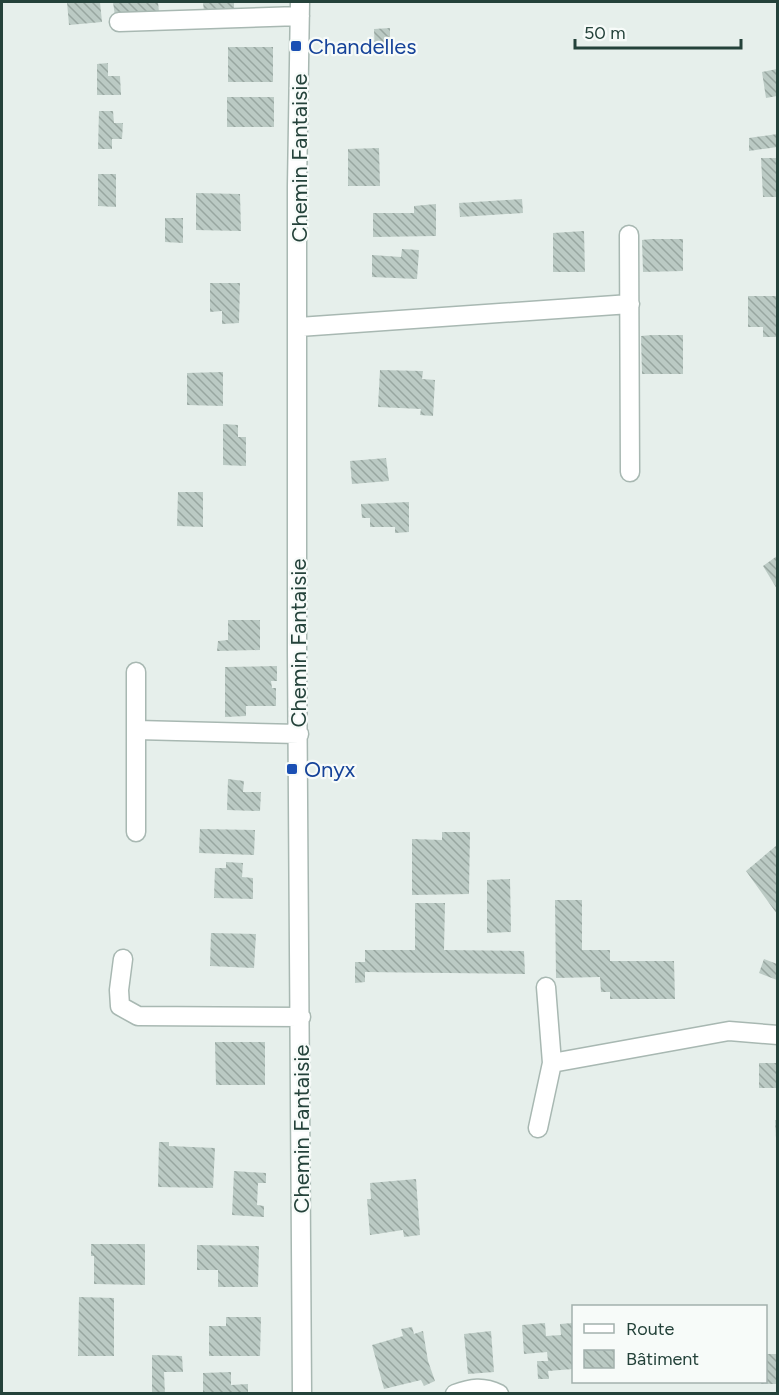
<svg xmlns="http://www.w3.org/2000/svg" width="779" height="1395" font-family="Figtree,sans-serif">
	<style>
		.building { fill: url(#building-back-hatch) }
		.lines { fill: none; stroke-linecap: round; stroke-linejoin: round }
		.street-casing { stroke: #a8b8b2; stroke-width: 21 }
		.street { stroke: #fff; stroke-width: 18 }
		.transit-dot { fill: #1a4fb4; stroke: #f7fbf9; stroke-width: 2 }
		.labels { text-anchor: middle; stroke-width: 4.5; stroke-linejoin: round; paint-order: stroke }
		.transit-label { font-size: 22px; fill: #164399; stroke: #f7fbf9; text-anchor: start }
		.street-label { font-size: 22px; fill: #24423a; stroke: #f7fbf9 }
	</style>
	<defs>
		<pattern id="building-back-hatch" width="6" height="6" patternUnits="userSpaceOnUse" patternTransform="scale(1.5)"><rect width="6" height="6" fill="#bbcac4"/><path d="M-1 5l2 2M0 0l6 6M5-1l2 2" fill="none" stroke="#98a6a0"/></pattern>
	</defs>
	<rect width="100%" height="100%" fill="#e6efeb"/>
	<!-- building -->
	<path class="building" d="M 67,2 L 100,2 L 102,22 L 69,25 Z
		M 113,2 L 158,2 L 159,12 L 115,16 Z
		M 203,2 L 234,2 L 234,10 L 204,12 Z
		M 390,28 L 390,55 L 375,55 L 374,29 Z
		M 228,47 L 273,47 L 273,82 L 228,82 Z
		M 108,63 L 108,76 L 120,76 L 121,95 L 97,95 L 97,64 Z
		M 777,69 L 777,96 L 766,98 L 762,72 Z
		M 227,97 L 274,97 L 274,127 L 227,127 Z
		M 99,111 L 113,111 L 114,123 L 123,123 L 122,139 L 112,139 L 112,149 L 98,149 Z
		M 777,134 L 777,147 L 749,151 L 749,138 Z
		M 379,148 L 380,186 L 348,186 L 348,149 Z
		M 761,158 L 777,158 L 777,197 L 763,197 Z
		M 98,174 L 116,174 L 116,207 L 98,206 Z
		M 196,193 L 240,194 L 241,231 L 196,230 Z
		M 522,199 L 523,213 L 460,217 L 459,203 Z
		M 436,204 L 436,236 L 373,237 L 373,213 L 414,213 L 414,206 Z
		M 165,218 L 183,218 L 183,243 L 165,242 Z
		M 584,231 L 585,272 L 553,272 L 553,233 Z
		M 651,239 L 683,239 L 683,271 L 643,272 L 642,240 Z
		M 402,249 L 419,250 L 417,279 L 372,277 L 372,255 L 401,257 Z
		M 210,283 L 240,283 L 239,323 L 222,324 L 222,311 L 210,312 Z
		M 748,296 L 777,296 L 777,337 L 763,337 L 763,327 L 748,327 Z
		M 652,335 L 683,335 L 683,374 L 642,374 L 641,336 Z
		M 380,370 L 423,371 L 422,379 L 435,380 L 433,416 L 420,415 L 421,409 L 378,407 Z
		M 223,372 L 223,406 L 187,405 L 187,373 Z
		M 223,424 L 238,425 L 238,437 L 246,437 L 246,466 L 223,465 Z
		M 386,458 L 389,481 L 352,484 L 350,461 Z
		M 178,492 L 203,492 L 203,527 L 177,526 Z
		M 409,502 L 409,532 L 395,533 L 395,527 L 370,527 L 370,518 L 362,518 L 361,504 Z
		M 777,556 L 777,589 L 763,566 Z
		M 228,620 L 260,620 L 260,650 L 217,651 L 218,641 L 228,640 Z
		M 277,666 L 277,681 L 271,681 L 272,688 L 276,688 L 276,706 L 246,706 L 246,716 L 225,717 L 225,667 Z
		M 228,779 L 244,781 L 243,792 L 261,792 L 260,811 L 227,810 Z
		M 200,829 L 255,830 L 254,855 L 199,853 Z
		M 442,832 L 470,832 L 469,894 L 412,895 L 412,839 L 442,840 Z
		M 777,845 L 777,914 L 746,871 Z
		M 226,862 L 243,863 L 242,877 L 253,878 L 253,899 L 214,898 L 215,868 L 226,868 Z
		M 510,879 L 511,932 L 487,933 L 487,880 Z
		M 555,900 L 582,900 L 582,950 L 610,950 L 610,961 L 674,961 L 675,999 L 610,999 L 610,992 L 601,992 L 600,977 L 556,978 Z
		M 415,903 L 445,903 L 444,950 L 524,951 L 525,974 L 365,972 L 365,982 L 355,983 L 355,962 L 365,962 L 365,950 L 415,950 Z
		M 211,933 L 256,934 L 254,968 L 210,966 Z
		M 764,959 L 777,964 L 777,980 L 759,973 Z
		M 215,1042 L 265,1042 L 265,1085 L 216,1085 Z
		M 759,1063 L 776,1063 L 777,1088 L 759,1088 Z
		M 775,1120 L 777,1120 L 777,1138 L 776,1138 Z
		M 159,1142 L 169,1142 L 169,1146 L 215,1148 L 213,1188 L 158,1187 Z
		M 234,1171 L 266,1173 L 266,1183 L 258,1183 L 257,1205 L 264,1206 L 264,1217 L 232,1215 Z
		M 416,1179 L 420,1235 L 404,1237 L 403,1230 L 370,1235 L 367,1199 L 371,1199 L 370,1183 Z
		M 91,1244 L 145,1244 L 145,1285 L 94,1284 L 94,1256 L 91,1256 Z
		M 197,1245 L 259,1246 L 258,1287 L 218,1287 L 218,1270 L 197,1270 Z
		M 79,1297 L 114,1298 L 114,1356 L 78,1356 Z
		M 226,1317 L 261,1317 L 260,1356 L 209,1356 L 209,1326 L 226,1326 Z
		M 545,1323 L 546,1336 L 561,1335 L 560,1324 L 573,1323 L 573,1369 L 548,1371 L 549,1379 L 538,1379 L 537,1361 L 548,1361 L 547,1352 L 524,1354 L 522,1325 Z
		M 412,1327 L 414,1334 L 423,1331 L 428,1361 L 435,1381 L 424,1386 L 421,1380 L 384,1389 L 372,1345 L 403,1336 L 401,1329 Z
		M 491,1331 L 494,1372 L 468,1374 L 464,1334 Z
		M 766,1354 L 777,1354 L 777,1384 L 761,1384 L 761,1382 L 766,1382 Z
		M 152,1355 L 182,1356 L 183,1372 L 164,1372 L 165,1394 L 152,1393 Z
		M 231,1372 L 231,1385 L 248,1384 L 248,1394 L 203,1394 L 203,1373 Z"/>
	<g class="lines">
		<defs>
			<path id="street" d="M 300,2 L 297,186 L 297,652 L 302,1394
				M 119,22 L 300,16
				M 629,235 L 630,472
				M 299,327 L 630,304
				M 137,730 L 299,734
				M 136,832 L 136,672
				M 123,959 L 119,990 L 120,1006 L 138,1016 L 301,1017
				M 552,1063 L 729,1031 L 778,1035
				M 538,1128 L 552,1063 L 546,987
				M 455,1394 C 471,1388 483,1386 499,1394"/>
		</defs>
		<!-- street casing -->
		<use href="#street" class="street-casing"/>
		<!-- street -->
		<use href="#street" class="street"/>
	</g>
	<!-- markers -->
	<g class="transit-dot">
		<rect x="290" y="40" width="12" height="12" rx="3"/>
		<rect x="286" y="763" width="12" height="12" rx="3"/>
	</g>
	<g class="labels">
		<!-- transit labels -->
		<g class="transit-label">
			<text x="308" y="54">Chandelles</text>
			<text x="304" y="777">Onyx</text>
		</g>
		<!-- street labels -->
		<g class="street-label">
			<text transform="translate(299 158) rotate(-90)" y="8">Chemin Fantaisie</text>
			<text transform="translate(298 643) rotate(-90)" y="8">Chemin Fantaisie</text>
			<text transform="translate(301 1129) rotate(-90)" y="8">Chemin Fantaisie</text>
		</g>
	</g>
	<!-- border -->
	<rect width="779" height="1395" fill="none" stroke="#24423a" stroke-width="6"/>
	<!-- legend -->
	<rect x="572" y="1305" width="195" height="78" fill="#f7fbf9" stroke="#a3b1ad" stroke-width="1.5"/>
	<rect x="584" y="1324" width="30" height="9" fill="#ffffff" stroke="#a3b1ad" stroke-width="1.5"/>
	<text x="626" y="1335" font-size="18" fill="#24423a">Route</text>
	<rect x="584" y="1350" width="30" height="18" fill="url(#building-back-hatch)" stroke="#a3b1ad" stroke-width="1.5"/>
	<text x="626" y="1365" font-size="18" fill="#24423a">Bâtiment</text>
	<!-- scale -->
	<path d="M575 39v9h166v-9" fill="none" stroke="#24423a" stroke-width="3"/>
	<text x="584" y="39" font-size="18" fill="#24423a" stroke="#f7fbf9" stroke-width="4.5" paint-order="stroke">50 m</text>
</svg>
